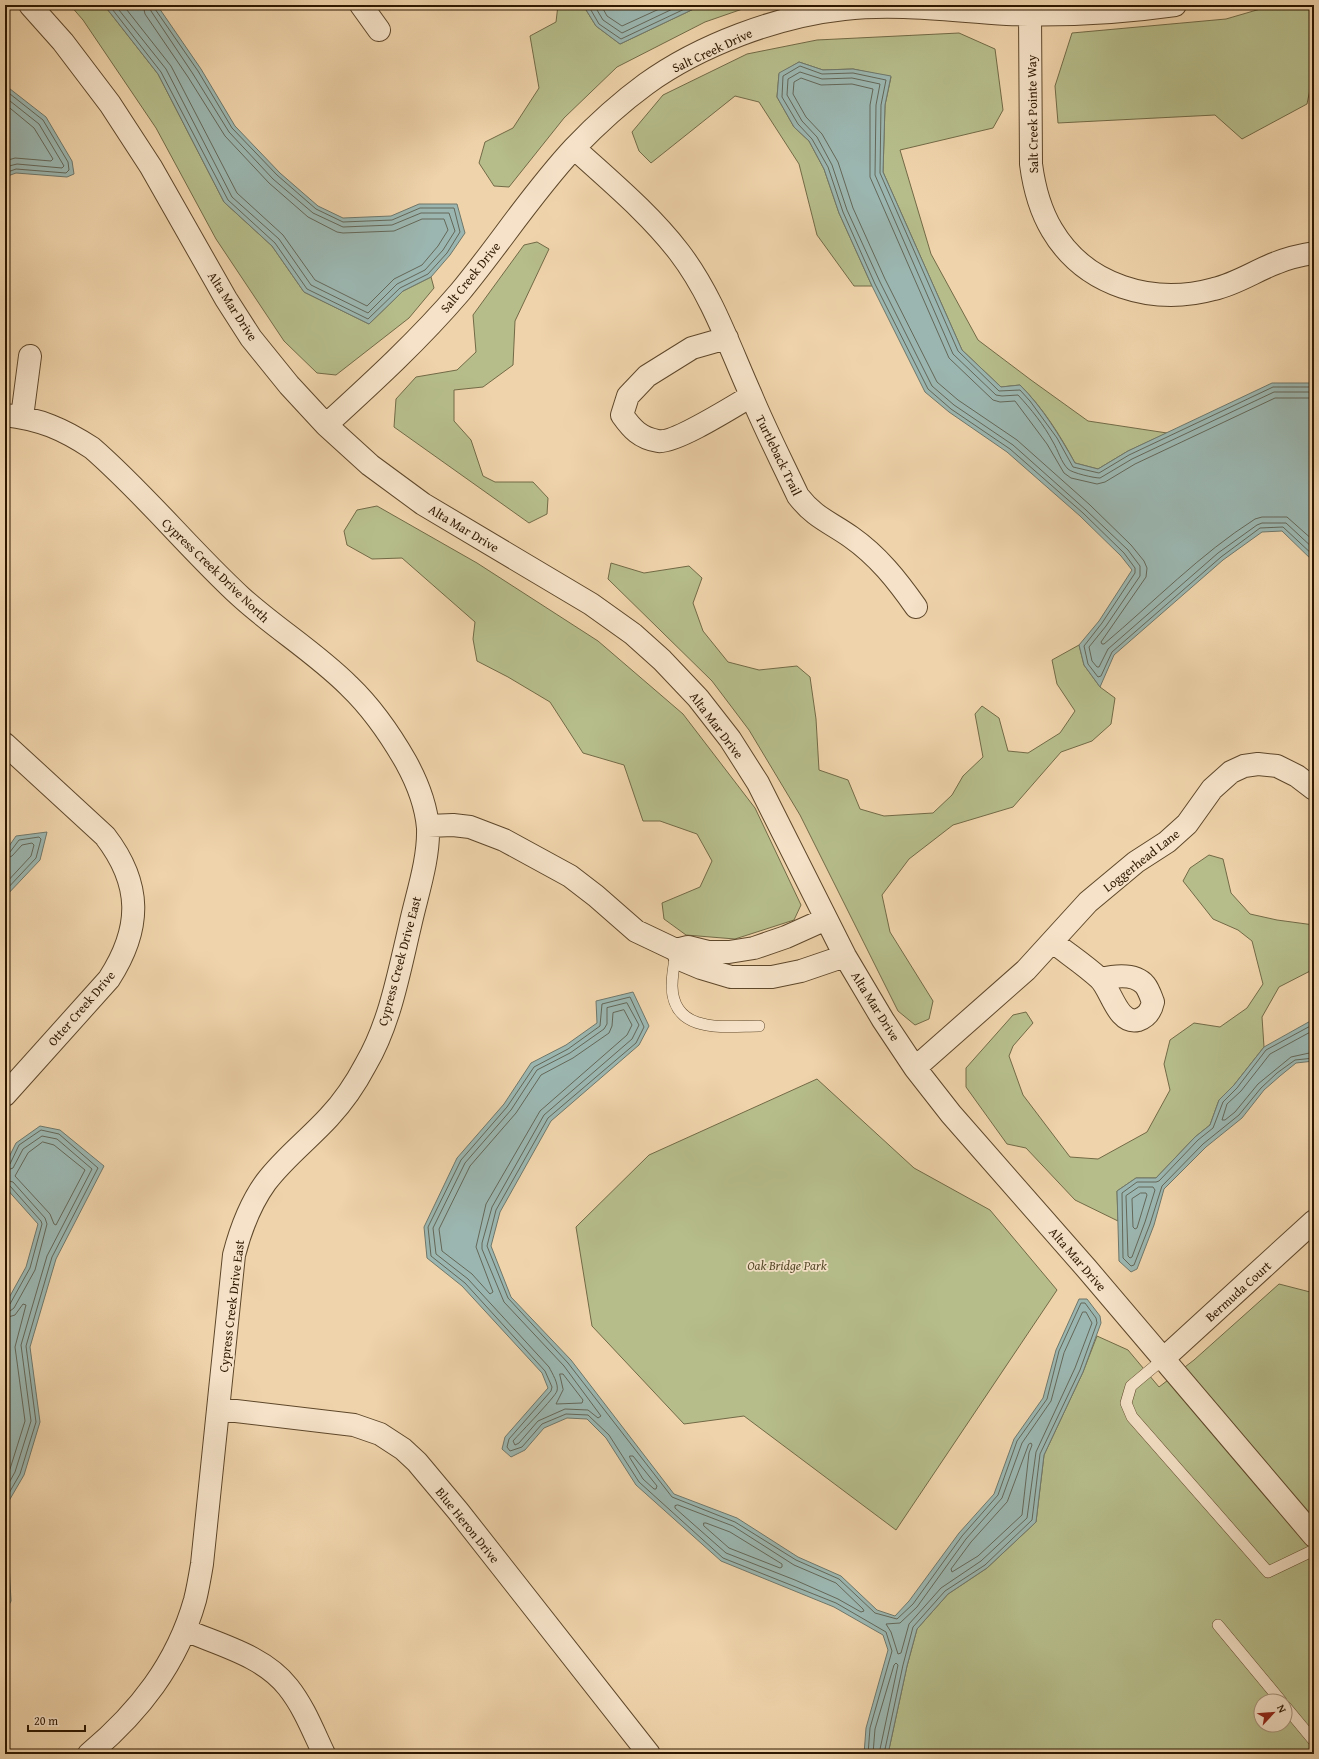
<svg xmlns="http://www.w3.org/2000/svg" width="1319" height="1759" font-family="'Gentium Book Plus',serif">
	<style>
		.green { fill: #b6bd8b; stroke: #726a46; fill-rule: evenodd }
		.water { fill: #9bb6b0; stroke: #6f776a }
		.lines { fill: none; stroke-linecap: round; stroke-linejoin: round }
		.shore { stroke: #646758; stroke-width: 1 }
		.lane-casing { stroke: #5e472a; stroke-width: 12 }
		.street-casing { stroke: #5e472a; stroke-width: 24 }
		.lane { stroke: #f5e2c8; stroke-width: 11 }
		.street { stroke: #f5e2c8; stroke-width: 22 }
		.labels { text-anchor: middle; stroke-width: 3.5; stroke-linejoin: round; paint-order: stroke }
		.street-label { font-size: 13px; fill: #2e1800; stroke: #f5e2c8 }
		.park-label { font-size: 13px; font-style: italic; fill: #574a2a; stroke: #f5e2c8 }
	</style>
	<rect width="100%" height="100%" fill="#efd3aa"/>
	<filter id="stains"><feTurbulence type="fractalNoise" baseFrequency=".005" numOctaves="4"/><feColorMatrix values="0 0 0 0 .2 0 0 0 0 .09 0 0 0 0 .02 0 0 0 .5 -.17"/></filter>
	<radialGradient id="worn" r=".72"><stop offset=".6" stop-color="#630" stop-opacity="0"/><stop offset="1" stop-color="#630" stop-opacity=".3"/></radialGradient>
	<!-- green -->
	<path class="green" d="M 70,5 L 104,5 L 158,74 L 224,202 L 272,246 L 304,292 L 369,324 L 403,291 L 431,277 L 434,288 L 409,318 L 336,375 L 317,373 L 284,341 L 216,239 L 156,128 L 83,20 Z
		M 558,5 L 583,5 L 596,26 L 620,44 L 702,5 L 754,5 L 705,22 L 617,67 L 564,118 L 509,187 L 494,186 L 479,163 L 485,142 L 513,128 L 539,88 L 530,36 L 556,22 Z
		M 1274,5 L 1314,5 L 1314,70 L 1307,104 L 1242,139 L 1215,115 L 1058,123 L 1055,86 L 1072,33 L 1226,19 Z
		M 959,33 L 995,49 L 1003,110 L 993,128 L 900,150 L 931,254 L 978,340 L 1031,380 L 1088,421 L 1167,433 L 1128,451 L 1098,469 L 1075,463 C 1060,435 1043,408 1020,385 L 1001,387 L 962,350 L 883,172 L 885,105 L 891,77 L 853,69 L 823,70 L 799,62 L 779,74 L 777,97 L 794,127 L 809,141 L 824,169 L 839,213 L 872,286 L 854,286 L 817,235 L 799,164 L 759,102 L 735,96 L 651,163 L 639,151 L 632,132 L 663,95 L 747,54 L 817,40 Z
		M 537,242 L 549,249 L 515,321 L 513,365 L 483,387 L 454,390 L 454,421 L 471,440 L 483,476 L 495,482 L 533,482 L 548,498 L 547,514 L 529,523 L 394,427 L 396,399 L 416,377 L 457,370 L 476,352 L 473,315 L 524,245 Z
		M 377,506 L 477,563 L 598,641 L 683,714 L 755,808 L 801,905 L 794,920 L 735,939 L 686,935 L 664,919 L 662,903 L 700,887 L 712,861 L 697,834 L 660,821 L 643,821 L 624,765 L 583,753 L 550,702 L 508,677 L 477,661 L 473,639 L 475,622 L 402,558 L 372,559 L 347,545 L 344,531 L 357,510 Z
		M 611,563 L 644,573 L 689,566 L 702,578 L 693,603 L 703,631 L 728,662 L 759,670 L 797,666 L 810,677 L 816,719 L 819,770 L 848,780 L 860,809 L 884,816 L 933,813 L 952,795 L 963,776 L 983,757 L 975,714 L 982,706 L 999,718 L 1008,751 L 1028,753 L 1060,733 L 1075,711 L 1057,684 L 1052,660 L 1079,645 L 1084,665 L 1100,687 L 1115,698 L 1111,724 L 1092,741 L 1061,752 L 1013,807 L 953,825 L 909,859 L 882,895 L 890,932 L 933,1001 L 929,1019 L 915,1025 L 898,1011 L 800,815 L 749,730 L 712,681 L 608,579 Z
		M 1209,855 L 1223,859 L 1231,893 L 1250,914 L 1277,920 L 1314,925 L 1314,969 L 1279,987 L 1262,1017 L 1264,1047 L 1234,1085 L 1219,1100 L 1210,1125 L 1195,1137 L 1156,1178 L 1136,1178 L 1117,1191 L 1118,1221 L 1075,1200 L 1026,1148 L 1007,1144 L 966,1087 L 966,1068 L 1013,1015 L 1026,1012 L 1033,1023 L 1013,1046 L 1009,1056 L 1023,1095 L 1070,1157 L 1098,1159 L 1147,1132 L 1170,1090 L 1164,1064 L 1170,1040 L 1194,1023 L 1220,1027 L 1247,1008 L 1263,984 L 1252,941 L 1238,930 L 1213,919 L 1183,881 L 1190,868 Z
		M 817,1079 L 914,1168 L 990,1210 L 1057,1290 L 896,1530 L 744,1416 L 684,1424 L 592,1326 L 576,1227 L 649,1155 Z
		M 1279,1284 L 1314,1293 L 1314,1754 L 888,1754 L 907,1666 L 917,1629 L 948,1594 L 987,1568 L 1036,1522 L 1044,1455 L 1083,1372 L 1097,1336 L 1128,1350 L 1159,1387 L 1194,1360 ZM 1261,1701 L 1285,1701 L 1285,1725 L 1261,1725 Z"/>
	<!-- water -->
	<path class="water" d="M 104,5 L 157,5 L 201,69 L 235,126 L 280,173 L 318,206 L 343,218 L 391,216 L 419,204 L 457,204 L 465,233 L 450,255 L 431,277 L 403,291 L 369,324 L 304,292 L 272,246 L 224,202 L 158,74 Z
		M 583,5 L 702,5 L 620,44 L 596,26 Z
		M 799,62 L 823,70 L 853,69 L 891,76 L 885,105 L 883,172 L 962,350 L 1001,387 L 1020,385 C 1043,408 1059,435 1075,463 L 1098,469 L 1128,451 L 1272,383 L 1314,383 L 1314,562 L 1282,531 L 1262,532 L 1223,560 L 1114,655 L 1100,687 L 1084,665 L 1079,645 L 1099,621 L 1132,570 L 1121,556 L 1080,516 L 1007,452 L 949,412 L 925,392 L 872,286 L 839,213 L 824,169 L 809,141 L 794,127 L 777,97 L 779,73 Z
		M 5,85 L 46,117 L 72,161 L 74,174 L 67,177 L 16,173 L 5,177 Z
		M 47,832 L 40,860 L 5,897 L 5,852 L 16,836 Z
		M 633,992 L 649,1026 L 639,1045 L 551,1121 L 500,1212 L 491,1246 L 511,1297 L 571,1360 L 674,1494 L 737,1518 L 798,1557 L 841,1576 L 877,1610 L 895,1616 L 909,1601 L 959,1533 L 994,1494 L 1014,1439 L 1043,1398 L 1056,1350 L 1079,1299 L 1087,1299 L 1100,1316 L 1101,1323 L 1083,1372 L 1044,1455 L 1036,1522 L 987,1568 L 948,1594 L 917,1629 L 907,1666 L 888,1754 L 864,1754 L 866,1728 L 888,1650 L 883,1635 L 834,1607 L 721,1561 L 636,1485 L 606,1438 L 587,1419 L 567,1418 L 544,1428 L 525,1450 L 511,1457 L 502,1449 L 505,1437 L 548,1388 L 542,1373 L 462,1286 L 427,1258 L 424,1227 L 457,1158 L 504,1104 L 531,1063 L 566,1045 L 597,1023 L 596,1001 Z
		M 1314,1019 L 1314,1061 L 1296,1063 L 1280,1076 L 1264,1090 L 1242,1118 L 1206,1147 L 1164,1189 L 1154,1225 L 1137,1269 L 1131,1272 L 1119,1261 L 1117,1191 L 1136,1178 L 1156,1178 L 1195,1137 L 1210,1125 L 1219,1100 L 1234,1085 L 1264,1047 Z
		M 40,1126 L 60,1130 L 104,1166 L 56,1259 L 30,1347 L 40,1422 L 24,1475 L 6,1506 L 11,1601 L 5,1613 L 5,1305 L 26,1267 L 38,1224 L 5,1187 L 5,1165 L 16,1143 Z"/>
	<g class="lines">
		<!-- shore -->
		<path class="shore" d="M 109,5 L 161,72 L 228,200 L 275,243 L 307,289 L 368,319 L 400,288 L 428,274 L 447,253 L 460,232 L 454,208 L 420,208 L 392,220 L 343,222 L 316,209 L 277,175 L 232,128 L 198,71 L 155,9 L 154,5
			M 115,5 L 166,69 L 232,197 L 279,239 L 311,285 L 368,313 L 397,284 L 425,270 L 443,250 L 455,231 L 449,213 L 421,213 L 392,225 L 343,227 L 313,213 L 273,179 L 229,132 L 193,74 L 151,11 L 149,5
			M 123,5 L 171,66 L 237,193 L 283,235 L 315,280 L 367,306 L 394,279 L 422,265 L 438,246 L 448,230 L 444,219 L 422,219 L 394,231 L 343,233 L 337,232 L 308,217 L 269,183 L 225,136 L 188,77 L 145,14 L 143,5
			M 588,5 L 599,24 L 621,39 L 693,5
			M 594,5 L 603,20 L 622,33 L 681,5
			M 601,5 L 607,16 L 622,26 L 668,5
			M 5,90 L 43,120 L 68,162 L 69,170 L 66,173 L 16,169 L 5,173
			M 5,97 L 39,124 L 64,166 L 62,168 L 17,164 L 5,167
			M 5,104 L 34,128 L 53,159 L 51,161 L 15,158 L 5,161
			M 1314,387 L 1273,387 L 1129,455 L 1099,473 L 1073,467 L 1057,438 L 1030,401 L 1020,390 L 999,391 L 958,351 L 880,173 L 881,105 L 886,80 L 853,73 L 822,74 L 800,66 L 783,76 L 782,97 L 798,124 L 812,139 L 828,167 L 843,212 L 875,284 L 928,389 L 951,409 L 1010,449 L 1083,513 L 1124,553 L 1135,568 L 1135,573 L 1102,623 L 1084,646 L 1088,664 L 1098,677 L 1101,676 L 1112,652 L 1221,557 L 1260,528 L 1283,527 L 1314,556
			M 1314,392 L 1274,392 L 1132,459 L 1100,478 C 1094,478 1072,473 1068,469 C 1061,462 1058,450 1053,442 C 1044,425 1031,409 1018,395 L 1002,396 L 996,395 L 953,354 L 875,175 L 876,105 L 880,84 L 852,78 L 822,79 L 800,72 L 788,79 L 787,95 L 802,121 L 817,137 L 832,165 L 847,210 L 880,282 L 932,386 L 954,405 L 1013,445 L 1086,510 L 1128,550 L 1140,566 L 1140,576 L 1106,626 L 1089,647 L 1092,661 L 1097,667 L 1099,667 L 1108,649 L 1218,553 L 1257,525 L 1262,523 L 1286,523 L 1314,549
			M 1314,398 L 1275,398 L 1135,464 L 1105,482 L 1097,484 L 1071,478 L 1064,473 L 1047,444 L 1015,401 L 1000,402 L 993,400 L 949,358 L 870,177 L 870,105 L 873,89 L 852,84 L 821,85 L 801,78 L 794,82 L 793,94 L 806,117 L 822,134 L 838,162 L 853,208 L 885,279 L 937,382 L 958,400 L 1017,440 L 1090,505 L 1131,545 L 1144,561 L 1147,568 L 1146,577 L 1101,642 L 1102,644 L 1104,644 C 1154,602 1200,554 1255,519 L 1262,517 L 1287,517 L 1314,541
			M 5,854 L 10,852 L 19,840 L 39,837 L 41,839 L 36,858 L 5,891
			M 5,859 L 12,856 L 22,845 L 32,843 L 34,845 L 31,856 L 5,884
			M 627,1003 L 639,1025 L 632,1039 L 544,1115 L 492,1207 L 482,1243 L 482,1249 L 504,1302 L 564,1366 L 601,1416 L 598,1418 L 588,1410 L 565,1409 L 538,1421 L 519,1443 L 515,1445 L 513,1441 C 521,1432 555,1397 557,1391 C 559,1384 552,1373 549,1367 L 468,1279 L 436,1254 L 433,1228 L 465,1163 L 511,1110 L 537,1070 L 570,1053 L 604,1029 L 607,1024 L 607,1008 Z
			M 624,1010 L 632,1025 L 627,1035 L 540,1111 L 486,1204 L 476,1247 L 493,1292 L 490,1294 L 472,1274 L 442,1251 L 439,1229 L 470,1166 L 516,1113 L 541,1075 L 573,1058 L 609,1033 L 612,1026 L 613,1013 Z
			M 1314,1024 L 1266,1050 L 1237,1088 L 1223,1102 L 1213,1128 L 1198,1140 L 1159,1181 L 1156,1182 L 1137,1182 L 1122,1193 L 1123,1258 L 1131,1266 L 1134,1265 L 1150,1224 L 1162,1186 L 1203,1144 L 1239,1115 L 1261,1088 L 1277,1073 L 1295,1060 L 1314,1058
			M 1314,1030 L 1270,1054 L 1241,1091 L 1227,1104 L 1222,1120 L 1225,1120 L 1235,1112 L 1258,1084 L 1291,1057 L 1314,1052
			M 43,1142 L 54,1145 L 85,1170 L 56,1225 L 54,1224 L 50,1214 L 15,1176 L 28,1153 Z
			M 5,1166 L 10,1164 L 19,1145 L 41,1130 L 59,1134 L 98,1168 L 52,1257 L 26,1346 L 36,1422 L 20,1474 L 5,1500
			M 5,1171 L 13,1168 L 23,1149 L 42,1136 L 57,1139 L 92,1169 L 47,1256 L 21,1345 L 31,1421 L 15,1472 L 5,1490
			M 5,1180 L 13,1182 L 45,1218 L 47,1224 L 35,1270 L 14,1308 L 10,1311 L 5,1312
			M 5,1185 L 10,1186 L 41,1221 L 42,1224 L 30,1268 L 10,1304 L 5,1306
			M 1139,1187 L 1153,1187 L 1155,1190 L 1145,1222 L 1132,1257 L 1130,1258 L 1128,1256 L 1126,1196 Z
			M 1141,1193 L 1146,1193 L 1147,1195 L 1137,1228 L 1135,1229 L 1133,1227 L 1132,1199 Z
			M 1083,1312 L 1086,1312 L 1092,1323 L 1075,1368 L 1036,1452 L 1027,1518 L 981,1561 L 941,1588 L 909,1624 L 901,1653 L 898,1654 L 891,1632 L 886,1624 L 900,1623 L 917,1607 L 966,1539 L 1002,1498 L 1022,1443 L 1051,1401 L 1064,1353 Z
			M 5,1318 L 15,1315 L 23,1304 L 26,1305 L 15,1347 L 25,1421 L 10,1469 L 5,1478
			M 560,1374 L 563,1374 L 583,1400 L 582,1403 L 556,1404 L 563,1390 Z
			M 1029,1444 L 1031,1443 L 1032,1445 L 1029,1453 L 1022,1515 L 978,1556 L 952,1572 L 951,1569 L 971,1542 L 1007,1502 Z
			M 630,1456 L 633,1456 L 657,1486 L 656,1489 L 654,1489 L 643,1479 L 630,1458 Z
			M 678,1505 L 733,1526 L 794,1565 L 836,1583 L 863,1609 L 864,1611 L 861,1612 L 838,1599 L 795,1580 L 726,1553 L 675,1508 L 675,1506 Z
			M 704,1523 L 706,1523 L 730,1532 L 782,1564 L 782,1567 L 780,1568 L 729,1548 L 704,1526 Z
			M 5,1551 L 7,1600 L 5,1604
			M 868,1754 L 870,1728 L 892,1651 L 886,1632 L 836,1603 L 723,1558 L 639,1482 L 609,1435 L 588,1415 L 566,1414 L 542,1424 L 522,1447 L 510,1451 L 507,1447 L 509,1439 L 551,1391 L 552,1387 L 545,1371 L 465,1283 L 431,1256 L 428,1227 L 461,1160 L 507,1107 L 534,1067 L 568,1049 L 600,1026 L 602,1004 L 630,997 L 644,1027 L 636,1043 L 548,1118 L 496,1210 L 487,1246 L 508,1298 L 568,1363 L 672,1497 L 735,1522 L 796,1560 L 839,1579 L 875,1613 L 897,1619 L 913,1604 L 962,1536 L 998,1495 L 1017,1441 L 1047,1399 L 1059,1351 L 1081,1303 L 1085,1303 L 1096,1318 L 1097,1323 L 1080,1370 L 1040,1454 L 1032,1520 L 985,1565 L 945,1591 L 913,1627 L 903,1665 L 884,1754
			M 873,1754 L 875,1729 L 894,1665 L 896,1663 L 898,1665 L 879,1754"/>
		<defs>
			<path id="lane" d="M 676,953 C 674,964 672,975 672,986 C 673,1035 726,1026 759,1026
				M 1162,1360 L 1131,1386 L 1126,1403 L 1132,1417 L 1268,1572 L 1314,1550
				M 1218,1625 L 1281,1701
				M 1285,1706 L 1314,1741"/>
			<path id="street" d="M 30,5 L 63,42 L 110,104 L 151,167 L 226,299 L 251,338 L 289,385 L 326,425 L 370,465 L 423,504 L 591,604 L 633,634 L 662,660 L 698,698 L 730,739 L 758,783 L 845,956 L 883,1020 L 915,1068 L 951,1114 L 1087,1269 L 1314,1536
				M 361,5 L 379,30
				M 1030,14 L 1031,164 C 1034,187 1040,210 1052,230 C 1085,286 1153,306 1214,289 C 1236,284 1255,271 1276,263 C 1288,258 1301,255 1314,253
				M 574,148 C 610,181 649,213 679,252 C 712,295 729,346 751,395 C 765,429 782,462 798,496 C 815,518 830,522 851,537 C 878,556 897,580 916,607
				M 727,338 L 692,348 L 647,376 L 628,396 L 622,415 C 632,429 640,438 658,441 C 674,444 734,406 751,396
				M 5,415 C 40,419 63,429 92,448 C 145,494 189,549 241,597 C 275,628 316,653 349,686 C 372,708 390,734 406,762 C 417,782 426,804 428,828 C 429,860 417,894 410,926 C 399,972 390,1023 366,1064 C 356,1083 344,1101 329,1117 C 309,1139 284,1158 266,1182 C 250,1204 241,1228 234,1255 L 202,1564 C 200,1576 198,1588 195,1600 C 177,1664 139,1712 89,1754
				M 22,417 L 30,356
				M 326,425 C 373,382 419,340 460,292 C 499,245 532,193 574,148 C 596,125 620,103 646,84 C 700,45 778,16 844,9 C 899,3 952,11 1007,14 C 1063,16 1119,13 1175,5
				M 5,744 L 105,836 C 142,884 142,928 109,979 L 5,1095
				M 428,826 L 453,825 L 470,827 L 504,840 L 570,876 L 596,896 L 636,931 L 676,950 L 682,960 L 701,968 L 731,977 L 772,977 L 801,971 L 845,956
				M 1053,942 C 1068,954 1085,965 1099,978 C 1111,988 1117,1025 1138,1020 C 1147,1017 1151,1011 1153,1002 C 1151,997 1149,990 1145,985 C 1135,973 1114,976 1101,979
				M 676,950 L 688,947 L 708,952 L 729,952 L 754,948 L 786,937 L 826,919
				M 915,1068 L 1026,970 L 1088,902 L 1136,862 L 1167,842 L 1187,824 L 1212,789 L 1231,772 L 1244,766 L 1258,764 L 1277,766 L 1297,776 L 1314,789
				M 1162,1360 L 1314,1221
				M 219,1409 L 354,1425 L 380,1434 L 403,1449 L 417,1462 L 458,1511 L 649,1754
				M 185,1630 C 220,1645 264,1656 288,1687 C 304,1707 313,1731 324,1754"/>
		</defs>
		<!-- lane casing -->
		<use href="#lane" class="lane-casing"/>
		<!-- street casing -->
		<use href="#street" class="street-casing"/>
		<!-- lane -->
		<use href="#lane" class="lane"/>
		<!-- street -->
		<use href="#street" class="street"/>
	</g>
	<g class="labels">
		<!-- street labels -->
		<g class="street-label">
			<text transform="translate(712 50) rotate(-25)" y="5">Salt Creek Drive</text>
			<text transform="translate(1032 114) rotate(-91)" y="5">Salt Creek Pointe Way</text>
			<text transform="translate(470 277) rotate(-51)" y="5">Salt Creek Drive</text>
			<text transform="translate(233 306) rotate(57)" y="5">Alta Mar Drive</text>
			<text transform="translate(779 455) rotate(64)" y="5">Turtleback Trail</text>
			<text transform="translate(464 528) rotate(31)" y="5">Alta Mar Drive</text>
			<text transform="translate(216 570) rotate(44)" y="5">Cypress Creek Drive North</text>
			<text transform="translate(717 725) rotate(53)" y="5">Alta Mar Drive</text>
			<text transform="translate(1141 860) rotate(-38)" y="5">Loggerhead Lane</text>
			<text transform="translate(399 961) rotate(-75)" y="5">Cypress Creek Drive East</text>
			<text transform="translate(876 1006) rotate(58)" y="5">Alta Mar Drive</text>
			<text transform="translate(81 1008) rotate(-49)" y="5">Otter Creek Drive</text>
			<text transform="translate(1078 1259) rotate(49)" y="5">Alta Mar Drive</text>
			<text transform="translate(1238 1291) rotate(-42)" y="5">Bermuda Court</text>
			<text transform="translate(231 1306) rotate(-83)" y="5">Cypress Creek Drive East</text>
			<text transform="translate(468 1525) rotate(51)" y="5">Blue Heron Drive</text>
		</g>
		<!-- park labels -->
		<g class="park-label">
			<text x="787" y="1270">Oak Bridge Park</text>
		</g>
	</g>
	<!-- margin -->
	<rect width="1319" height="1759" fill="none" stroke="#efd3aa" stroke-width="20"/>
	<rect x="6" y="6" width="1307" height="1747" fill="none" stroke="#2e1800" stroke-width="2"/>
	<rect x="10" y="10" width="1299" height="1739" fill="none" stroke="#2e1800"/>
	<!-- north arrow -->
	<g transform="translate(1273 1713) rotate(64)"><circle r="19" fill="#f5e2c8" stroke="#a59178"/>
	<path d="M0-3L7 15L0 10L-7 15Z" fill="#8f2418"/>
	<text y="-6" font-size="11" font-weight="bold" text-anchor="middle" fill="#2e1800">N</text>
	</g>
	<!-- scale -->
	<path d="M28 1725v6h57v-6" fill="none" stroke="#2e1800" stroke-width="2"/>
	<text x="34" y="1725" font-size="12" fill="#2e1800" stroke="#f5e2c8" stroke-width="3" paint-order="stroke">20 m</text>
	<rect width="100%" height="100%" filter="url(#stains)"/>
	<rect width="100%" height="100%" fill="url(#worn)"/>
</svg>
